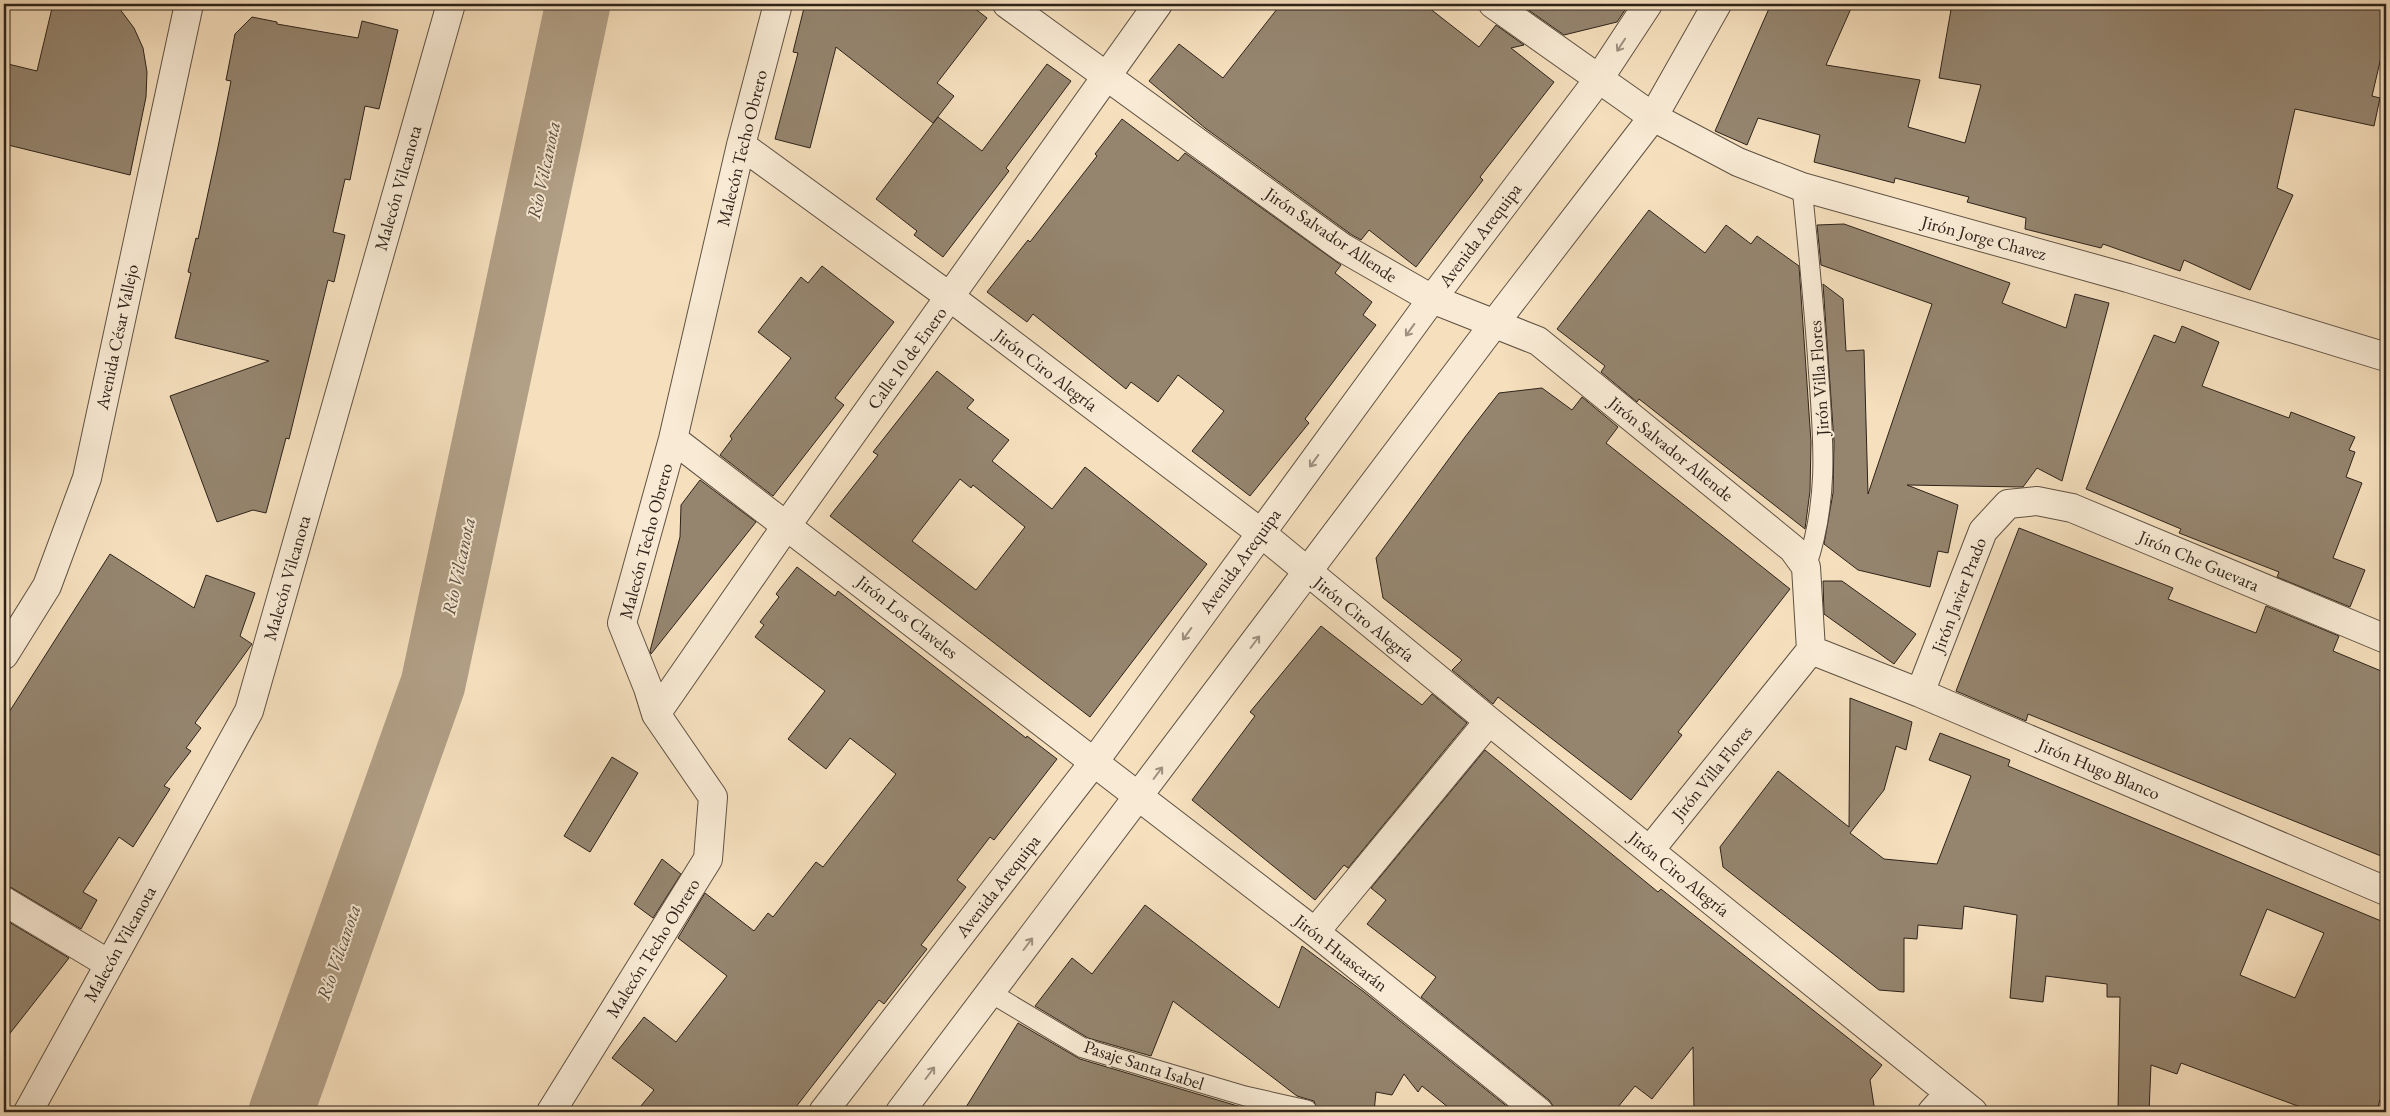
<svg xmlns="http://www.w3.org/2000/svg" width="2390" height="1116" font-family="'EB Garamond',serif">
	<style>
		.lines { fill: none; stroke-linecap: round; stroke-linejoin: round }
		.river { stroke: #b19f86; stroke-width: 65 }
		.building { fill: #95856f; stroke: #2e231a; fill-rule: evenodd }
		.service-casing { stroke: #605243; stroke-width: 21 }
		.minor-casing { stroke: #605243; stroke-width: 30 }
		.tertiary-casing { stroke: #605243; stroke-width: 30 }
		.service { stroke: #f8ead4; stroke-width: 19 }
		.minor { stroke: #f8ead4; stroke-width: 28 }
		.tertiary { stroke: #f8ead4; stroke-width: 28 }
		.oneway { stroke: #9d9080 }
		.labels { text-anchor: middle; stroke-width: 4; stroke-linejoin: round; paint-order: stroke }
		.street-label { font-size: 18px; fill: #2e231a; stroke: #f8ead4 }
		.water-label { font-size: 19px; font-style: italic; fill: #5c4e40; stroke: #f8ead4 }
	</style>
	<rect width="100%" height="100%" fill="#f5dfbd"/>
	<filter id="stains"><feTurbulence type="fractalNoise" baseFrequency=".004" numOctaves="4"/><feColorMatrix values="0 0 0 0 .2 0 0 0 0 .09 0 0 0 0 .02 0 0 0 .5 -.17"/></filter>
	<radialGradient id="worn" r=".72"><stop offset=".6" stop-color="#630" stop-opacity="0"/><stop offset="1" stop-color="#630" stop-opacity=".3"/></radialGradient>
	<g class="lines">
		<!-- river -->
		<path class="river" d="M 281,1112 L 433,684 L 578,4"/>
	</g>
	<!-- building -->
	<path class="building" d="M 53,4 L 116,4 L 134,28 L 143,48 L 147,72 L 146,97 L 130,175 L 4,144 L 4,63 L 37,71 Z
		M 805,4 L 969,4 L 987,18 L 937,83 L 954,96 L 933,123 L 836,47 L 810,148 L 775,139 L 798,53 L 793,52 Z
		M 1281,4 L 1424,4 L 1479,47 L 1496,25 L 1524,45 L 1511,48 L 1554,82 L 1480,177 L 1483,180 L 1416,267 L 1369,230 L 1361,240 L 1352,235 L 1205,128 L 1149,81 L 1179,44 L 1223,78 Z
		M 1520,4 L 1629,4 L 1617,22 L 1564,35 Z
		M 1771,4 L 1853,4 L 1826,65 L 1920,80 L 1908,127 L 1965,143 L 1981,85 L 1939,78 L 1952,4 L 2366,4 L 2386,9 L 2386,36 L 2372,96 L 2380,98 L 2374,126 L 2295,109 L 2277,188 L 2293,195 L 2250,290 L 2184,260 L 2180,271 L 2103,244 L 2101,248 L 2025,229 L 2026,218 L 1967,202 L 1969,197 L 1895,178 L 1894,183 L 1814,162 L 1820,135 L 1758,118 L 1747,145 L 1715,131 Z
		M 252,17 L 277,22 L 277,24 L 358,38 L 362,21 L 398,30 L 379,109 L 365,106 L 350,180 L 345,179 L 333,232 L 345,235 L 334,282 L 328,280 L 289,439 L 286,438 L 266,513 L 253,510 L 217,522 L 170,396 L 269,361 L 175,338 L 191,273 L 188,272 L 196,238 L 198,239 L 218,147 L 231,81 L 226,80 L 235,34 Z
		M 1047,64 L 1071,81 L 1006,168 L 1009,171 L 943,257 L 914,235 L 917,231 L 876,199 L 938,117 L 982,151 Z
		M 1122,119 L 1178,161 L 1185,153 L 1341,265 L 1335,273 L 1372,302 L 1363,315 L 1376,325 L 1305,419 L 1309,423 L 1250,496 L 1192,451 L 1224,411 L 1178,375 L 1158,402 L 1131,382 L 1126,389 L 1033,314 L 1027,322 L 987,292 L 1028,240 L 1030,242 L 1097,156 L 1095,154 Z
		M 1649,210 L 1705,253 L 1726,225 L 1751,244 L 1757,236 L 1799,266 L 1811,442 L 1810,491 L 1805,529 L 1639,399 L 1637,402 L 1601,372 L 1605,366 L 1557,329 Z
		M 1844,224 L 2010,283 L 2002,303 L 2066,328 L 2075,294 L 2109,303 L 2062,481 L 2037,468 L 2023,487 L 1907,485 L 1958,505 L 1948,553 L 1938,551 L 1930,587 L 1858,570 L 1824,544 L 1833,493 L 1834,442 L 1823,284 L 1843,299 L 1846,351 L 1864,350 L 1868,494 L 1932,304 L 1821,265 L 1817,225 Z
		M 822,266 L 894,322 L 835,398 L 844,405 L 773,496 L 720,455 L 732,439 L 730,436 L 791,358 L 758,332 L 801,277 L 808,283 Z
		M 2182,326 L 2219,342 L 2202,386 L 2289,418 L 2291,412 L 2355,437 L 2349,450 L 2355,452 L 2346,477 L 2362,483 L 2333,558 L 2365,570 L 2350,607 L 2277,577 L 2279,572 L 2179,533 L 2181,529 L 2086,489 L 2154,335 L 2175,343 Z
		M 937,371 L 974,400 L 967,408 L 1009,440 L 992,461 L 1052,509 L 1085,467 L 1207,564 L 1090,717 L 830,516 L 878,455 L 873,452 ZM 960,479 L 971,488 L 973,485 L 1025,527 L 976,590 L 912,541 Z
		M 1542,388 L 1572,410 L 1582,397 L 1618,427 L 1606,443 L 1790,589 L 1678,732 L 1682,735 L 1631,800 L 1498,697 L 1493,704 L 1452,670 L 1462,660 L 1383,598 L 1376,558 L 1465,437 L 1499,393 Z
		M 700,480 L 756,522 L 651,654 L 650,651 L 680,537 L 681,505 Z
		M 2019,528 L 2173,588 L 2168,599 L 2256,633 L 2266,606 L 2339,636 L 2333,651 L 2386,673 L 2386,858 L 2028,714 L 2026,721 L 1956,691 Z
		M 110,554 L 194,608 L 206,575 L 255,593 L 240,636 L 252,644 L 195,723 L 201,728 L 186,748 L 191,751 L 164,786 L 170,789 L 133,847 L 119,837 L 83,892 L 97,900 L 81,929 L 12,888 L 4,885 L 4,720 Z
		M 797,567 L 835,596 L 838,591 L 1026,738 L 1027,736 L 1057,759 L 994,840 L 990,837 L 957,880 L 966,887 L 921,945 L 927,949 L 884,1004 L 879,1000 L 792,1112 L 636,1112 L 654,1090 L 612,1058 L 644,1017 L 676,1042 L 727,976 L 678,938 L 705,893 L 754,931 L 768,913 L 773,917 L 816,862 L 823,867 L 896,774 L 850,738 L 826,769 L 788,739 L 825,691 L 755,637 L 764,625 L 760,622 L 779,597 L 776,594 Z
		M 1823,581 L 1842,581 L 1916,634 L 1894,664 L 1824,614 Z
		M 1321,626 L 1422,705 L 1432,694 L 1467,723 L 1348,868 L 1344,865 L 1315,900 L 1192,800 L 1255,716 L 1250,712 Z
		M 1850,698 L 1912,722 L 1906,750 L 1896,746 L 1884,790 L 1850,833 L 1884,859 L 1937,864 L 1971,776 L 1929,760 L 1940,733 L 2010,760 L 2008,766 L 2386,923 L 2386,1082 L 2376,1112 L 2314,1112 L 2181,1063 L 2177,1074 L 2151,1065 L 2149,1112 L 2118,1112 L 2120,997 L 2107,997 L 2107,984 L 2046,976 L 2043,1002 L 2010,998 L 2017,915 L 1964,906 L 1962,929 L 1918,925 L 1917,939 L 1904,938 L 1904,992 L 1879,990 L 1723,867 L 1720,847 L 1778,771 L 1849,827 ZM 2267,909 L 2324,933 L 2295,998 L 2240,975 Z
		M 1485,750 L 1658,892 L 1661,889 L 1882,1065 L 1870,1080 L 1875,1112 L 1694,1112 L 1693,1047 L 1652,1099 L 1635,1086 L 1614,1112 L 1554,1112 L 1553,1106 L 1549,1100 L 1421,997 L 1436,977 L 1367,924 L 1386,900 L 1371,888 Z
		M 612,757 L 638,773 L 590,852 L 564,836 Z
		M 662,859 L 681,874 L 653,918 L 634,904 Z
		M 1145,905 L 1279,1008 L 1302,946 L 1364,992 L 1514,1112 L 1454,1112 L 1422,1086 L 1418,1092 L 1404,1074 L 1392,1095 L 1376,1092 L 1374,1112 L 1318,1112 L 1314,1101 L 1297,1096 L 1173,1001 L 1151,1056 L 1088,1038 L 1035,1006 L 1072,958 L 1092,974 Z
		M 4,919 L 69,958 L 4,1041 Z
		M 1018,1023 L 1080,1059 L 1241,1107 L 1240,1112 L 963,1112 Z"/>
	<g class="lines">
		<defs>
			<path id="service" d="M 1802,187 C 1808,246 1814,305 1818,365 C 1823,436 1830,498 1806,567
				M 991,993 L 1083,1048 L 1245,1096 L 1307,1110"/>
			<path id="minor" d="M 1007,4 L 1343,248 L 1432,299 L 1538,341 L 1793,549 L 1806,567 L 1811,650
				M 1493,4 L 1653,117 L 1738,162 L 1802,187 L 2128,278 L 2386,357
				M 741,145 L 950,297 L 1261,533 L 1489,721 L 1973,1112
				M 673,439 L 1315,932 L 1539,1112
				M 1811,650 L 1920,693 L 2386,891
				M 4,655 L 47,586 L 87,478 L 189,4
				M 1920,693 L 1983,531 L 2008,504 L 2037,501 L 2072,508 L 2386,639
				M 656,714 L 787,525 L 1158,4
				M 1650,850 L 1811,650
				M 4,901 L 109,964
				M 1315,932 L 1489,721
				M 28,1112 L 249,711 L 451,4
				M 551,1112 L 708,859 L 713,797 L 656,714 L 648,688 L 622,623 L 673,439 L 741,145 L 778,4
				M 1932,1112 L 1949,1093"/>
			<path id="tertiary" d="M 823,1112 L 1094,762 L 1432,299 L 1598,80 L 1648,4
				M 900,1112 L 1494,324 L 1653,117 L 1717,4"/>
		</defs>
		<!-- service casing -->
		<use href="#service" class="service-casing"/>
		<!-- minor casing -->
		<use href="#minor" class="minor-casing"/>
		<!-- tertiary casing -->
		<use href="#tertiary" class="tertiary-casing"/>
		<!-- service -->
		<use href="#service" class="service"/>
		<!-- minor -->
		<use href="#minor" class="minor"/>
		<!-- tertiary -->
		<use href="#tertiary" class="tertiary"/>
	</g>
	<!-- one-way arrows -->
	<defs><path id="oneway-shaft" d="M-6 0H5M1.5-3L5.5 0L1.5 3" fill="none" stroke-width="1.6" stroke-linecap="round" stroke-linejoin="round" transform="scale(1.25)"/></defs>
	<g class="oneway">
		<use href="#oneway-shaft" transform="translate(1621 45) rotate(123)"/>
		<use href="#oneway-shaft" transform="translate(1410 330) rotate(126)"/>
		<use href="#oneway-shaft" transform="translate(1314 461) rotate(126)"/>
		<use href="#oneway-shaft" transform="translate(1187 634) rotate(126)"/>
		<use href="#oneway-shaft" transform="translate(1255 642) rotate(-53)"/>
		<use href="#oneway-shaft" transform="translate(1158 773) rotate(-53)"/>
		<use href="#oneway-shaft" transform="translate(1028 944) rotate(-53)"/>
		<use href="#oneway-shaft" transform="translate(930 1073) rotate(-53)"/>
	</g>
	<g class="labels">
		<!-- street labels -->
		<g class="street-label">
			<text transform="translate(742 148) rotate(-76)" y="6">Malecón Techo Obrero</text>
			<text transform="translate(398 188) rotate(-74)" y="6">Malecón Vilcanota</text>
			<text transform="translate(1331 235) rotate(34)" y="6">Jirón Salvador Allende</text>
			<text transform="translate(1480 235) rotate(-53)" y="6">Avenida Arequipa</text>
			<text transform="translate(1984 238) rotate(15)" y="6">Jirón Jorge Chavez</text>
			<text transform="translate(117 337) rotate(-78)" y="6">Avenida César Vallejo</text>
			<text transform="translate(907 358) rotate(-54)" y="6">Calle 10 de Enero</text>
			<text transform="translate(1046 370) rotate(37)" y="6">Jirón Ciro Alegría</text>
			<text transform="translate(1819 378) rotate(-94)" y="6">Jirón Villa Flores</text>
			<text transform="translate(1671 449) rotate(39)" y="6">Jirón Salvador Allende</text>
			<text transform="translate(646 541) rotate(-75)" y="6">Malecón Techo Obrero</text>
			<text transform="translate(1240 561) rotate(-54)" y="6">Avenida Arequipa</text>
			<text transform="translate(2199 561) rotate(23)" y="6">Jirón Che Guevara</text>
			<text transform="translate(287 578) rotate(-74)" y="6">Malecón Vilcanota</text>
			<text transform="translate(1959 595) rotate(-69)" y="6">Jirón Javier Prado</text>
			<text transform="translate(907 617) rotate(38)" y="6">Jirón Los Claveles</text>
			<text transform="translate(1364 619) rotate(39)" y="6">Jirón Ciro Alegría</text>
			<text transform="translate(2099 769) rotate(23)" y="6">Jirón Hugo Blanco</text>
			<text transform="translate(1712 773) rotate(-51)" y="6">Jirón Villa Flores</text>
			<text transform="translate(1679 874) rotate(39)" y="6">Jirón Ciro Alegría</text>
			<text transform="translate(998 886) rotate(-52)" y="6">Avenida Arequipa</text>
			<text transform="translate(120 944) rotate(-61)" y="6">Malecón Vilcanota</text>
			<text transform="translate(653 948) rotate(-58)" y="6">Malecón Techo Obrero</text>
			<text transform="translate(1341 953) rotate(38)" y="6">Jirón Huascarán</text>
			<text transform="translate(1144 1065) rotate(18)" y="6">Pasaje Santa Isabel</text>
		</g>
		<!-- water labels -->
		<g class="water-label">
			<text transform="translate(543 170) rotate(-78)" y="7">Río Vilcanota</text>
			<text transform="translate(458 566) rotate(-78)" y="7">Río Vilcanota</text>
			<text transform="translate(338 952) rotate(-71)" y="7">Río Vilcanota</text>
		</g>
	</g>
	<!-- margin -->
	<rect width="2390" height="1116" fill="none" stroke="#f5dfbd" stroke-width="20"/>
	<rect x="5" y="5" width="2380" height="1106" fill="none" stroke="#2e231a" stroke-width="2.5"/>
	<rect x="10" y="10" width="2370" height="1096" fill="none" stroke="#2e231a"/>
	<rect width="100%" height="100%" filter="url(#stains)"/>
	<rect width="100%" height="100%" fill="url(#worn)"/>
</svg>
